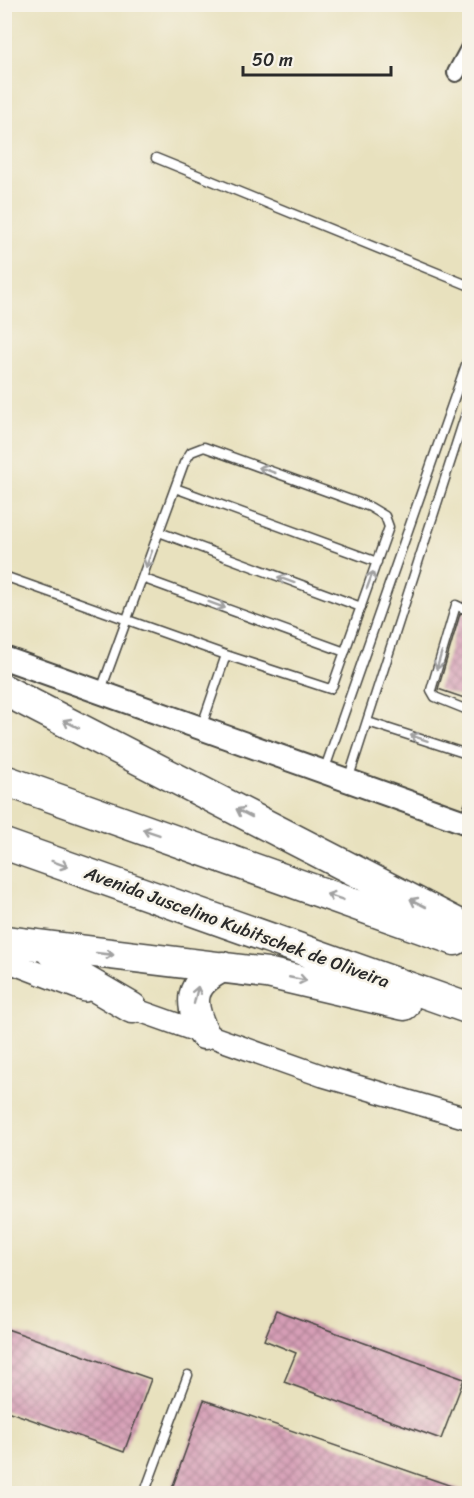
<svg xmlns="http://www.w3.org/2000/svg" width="474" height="1498" font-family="Sriracha,sans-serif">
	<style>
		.building { fill: url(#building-cross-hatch) }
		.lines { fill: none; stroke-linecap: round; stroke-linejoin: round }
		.service-casing { stroke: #474641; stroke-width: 11 }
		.minor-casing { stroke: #474641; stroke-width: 20 }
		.tertiary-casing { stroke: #474641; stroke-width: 24 }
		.secondary-casing { stroke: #474641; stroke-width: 26 }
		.motorway-casing { stroke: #474641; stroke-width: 33 }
		.service { stroke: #fff; stroke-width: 8 }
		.minor { stroke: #fff; stroke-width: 16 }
		.tertiary { stroke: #fff; stroke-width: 21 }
		.secondary { stroke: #fff; stroke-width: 22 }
		.motorway { stroke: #fff; stroke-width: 30 }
		.oneway { stroke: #a0a0a0 }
		.labels { text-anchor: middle; stroke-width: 5; stroke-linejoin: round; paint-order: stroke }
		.street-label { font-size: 18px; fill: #2b2b2b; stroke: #f7f3e8 }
	</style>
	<defs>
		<pattern id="building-cross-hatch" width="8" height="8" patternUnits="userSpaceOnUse" patternTransform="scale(1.5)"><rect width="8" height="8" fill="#d69eb6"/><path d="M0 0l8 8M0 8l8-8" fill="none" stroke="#ae8194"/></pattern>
	</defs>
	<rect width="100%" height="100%" fill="#f7f3e8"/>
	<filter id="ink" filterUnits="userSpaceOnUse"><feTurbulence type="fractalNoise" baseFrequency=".0167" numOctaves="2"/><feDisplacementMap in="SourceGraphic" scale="12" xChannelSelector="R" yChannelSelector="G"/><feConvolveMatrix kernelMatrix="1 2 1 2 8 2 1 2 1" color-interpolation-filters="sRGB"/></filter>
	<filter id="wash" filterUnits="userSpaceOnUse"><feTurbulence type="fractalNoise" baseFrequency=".008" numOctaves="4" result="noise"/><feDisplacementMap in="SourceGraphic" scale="24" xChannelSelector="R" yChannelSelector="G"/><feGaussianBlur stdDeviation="1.35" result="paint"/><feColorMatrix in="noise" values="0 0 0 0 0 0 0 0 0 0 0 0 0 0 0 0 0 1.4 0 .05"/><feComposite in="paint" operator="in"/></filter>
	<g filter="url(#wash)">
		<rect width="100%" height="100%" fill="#e8e1be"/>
		<g id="blocks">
			<!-- building -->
			<path class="building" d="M 467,595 L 470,595 L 470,700 L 438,689 L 460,614 L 468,610 L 464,602 Z
				M 276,1311 L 464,1379 L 441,1439 L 284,1382 L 296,1353 L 264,1340 Z
				M 4,1328 L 151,1379 L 124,1452 L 4,1410 Z
				M 204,1400 L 466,1491 L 466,1494 L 170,1494 Z"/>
		</g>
	</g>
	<g filter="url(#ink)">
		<use href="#blocks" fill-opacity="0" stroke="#474641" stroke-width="1.5"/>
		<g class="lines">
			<defs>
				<path id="service" d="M 156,158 L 470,286
					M 175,488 L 377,562
					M 159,532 L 361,607
					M 4,576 L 226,655 L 201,728
					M 142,578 L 345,652
					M 462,608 L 456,605 L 431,690 L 435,697 L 470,711
					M 101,690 L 184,463 L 191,452 L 204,447 L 370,507 L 385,516 L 389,527 L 333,685 L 330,689 L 226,655
					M 368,722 L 470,755
					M 324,771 L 470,353
					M 348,780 L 470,401
					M 463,820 L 470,804
					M 144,1494 L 188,1375"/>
				<path id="minor" d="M 456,73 L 470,47"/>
				<path id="tertiary" d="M 4,960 L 85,991
					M 120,1004 L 323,1076 L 470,1119"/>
				<path id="secondary" d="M 4,658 L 470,824"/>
				<path id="motorway" d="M 4,690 L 470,930
					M 4,780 L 455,940
					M 4,844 L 470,1009
					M 4,941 L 267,973 L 404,1005
					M 47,947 L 72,973 L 132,1008
					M 204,1034 C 188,1002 189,983 223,967"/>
			</defs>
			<!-- service casing -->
			<use href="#service" class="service-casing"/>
			<!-- minor casing -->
			<use href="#minor" class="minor-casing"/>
			<!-- tertiary casing -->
			<use href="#tertiary" class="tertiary-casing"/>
			<!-- secondary casing -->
			<use href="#secondary" class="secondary-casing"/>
			<!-- motorway casing -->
			<use href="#motorway" class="motorway-casing"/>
			<!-- service -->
			<use href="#service" class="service"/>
			<!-- minor -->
			<use href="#minor" class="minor"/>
			<!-- tertiary -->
			<use href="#tertiary" class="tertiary"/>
			<!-- secondary -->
			<use href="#secondary" class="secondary"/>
			<!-- motorway -->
			<use href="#motorway" class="motorway"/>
		</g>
		<!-- one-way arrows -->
		<defs><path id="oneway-shaft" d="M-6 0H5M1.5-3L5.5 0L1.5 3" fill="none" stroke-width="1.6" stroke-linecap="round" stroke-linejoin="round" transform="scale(1.5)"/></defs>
		<g class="oneway">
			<use href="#oneway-shaft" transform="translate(267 470) rotate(-160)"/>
			<use href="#oneway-shaft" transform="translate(149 559) rotate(110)"/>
			<use href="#oneway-shaft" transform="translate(286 580) rotate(-160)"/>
			<use href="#oneway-shaft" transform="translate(370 580) rotate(-70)"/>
			<use href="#oneway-shaft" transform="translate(217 605) rotate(20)"/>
			<use href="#oneway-shaft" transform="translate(439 661) rotate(106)"/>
			<use href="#oneway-shaft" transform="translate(71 724) rotate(-153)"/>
			<use href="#oneway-shaft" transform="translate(419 738) rotate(-162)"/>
			<use href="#oneway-shaft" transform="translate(244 813) rotate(-153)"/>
			<use href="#oneway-shaft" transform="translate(151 832) rotate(-161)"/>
			<use href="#oneway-shaft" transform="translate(60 864) rotate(20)"/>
			<use href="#oneway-shaft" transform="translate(335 897) rotate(-161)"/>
			<use href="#oneway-shaft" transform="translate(418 903) rotate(-153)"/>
			<use href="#oneway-shaft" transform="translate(105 954) rotate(6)"/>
			<use href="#oneway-shaft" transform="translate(298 979) rotate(11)"/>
			<use href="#oneway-shaft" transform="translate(196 995) rotate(-77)"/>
		</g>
	</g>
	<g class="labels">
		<!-- street labels -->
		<g class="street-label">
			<text transform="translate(237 927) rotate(20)" y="6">Avenida Juscelino Kubitschek de Oliveira</text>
		</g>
	</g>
	<!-- margin -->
	<rect width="474" height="1498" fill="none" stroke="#f7f3e8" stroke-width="24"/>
	<!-- scale -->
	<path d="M243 66v9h148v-9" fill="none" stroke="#2b2b2b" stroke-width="3"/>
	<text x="252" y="66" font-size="18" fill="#2b2b2b" stroke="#f7f3e8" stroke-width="4.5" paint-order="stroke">50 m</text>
</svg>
